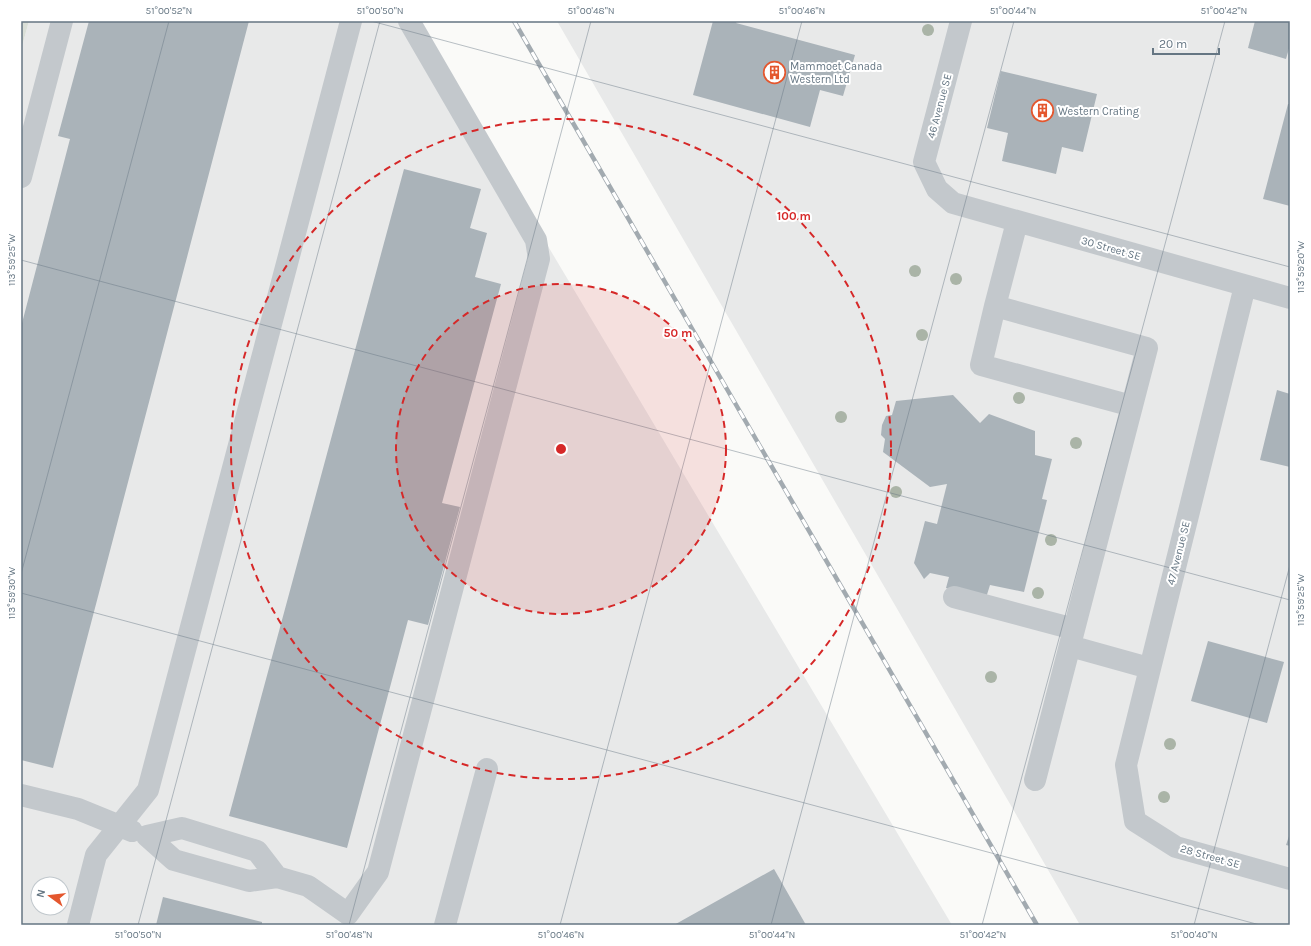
<svg xmlns="http://www.w3.org/2000/svg" width="1311" height="946" font-family="Karla,sans-serif">
	<style>
		.built { fill: #e8e9e9; fill-rule: evenodd }
		.green { fill: #dadfd7 }
		.building { fill: #aab3b9 }
		.lines { fill: none; stroke-linecap: round; stroke-linejoin: round }
		.minor { stroke: #c3c8cc; stroke-width: 22 }
		.rail-casing { stroke: #a2aab0; stroke-width: 4.5 }
		.rail { stroke: #fff; stroke-width: 3; stroke-dasharray: 9; stroke-linecap: butt }
		.tree { fill: #aab4a7 }
		.ticks { fill: none; stroke: #657683; stroke-width: 1; stroke-opacity: 0.45 }
		.ring { fill: none; stroke: #d62828; stroke-width: 2; stroke-dasharray: 7 5 }
		.labels { text-anchor: middle; stroke-width: 4; stroke-linejoin: round; paint-order: stroke }
		.poi-label { font-size: 11px; fill: #657683; stroke: #fff; text-anchor: start }
		.street-label { font-size: 11px; fill: #657683; stroke: #fff }
		.centre { fill: #d62828; stroke: #fff; stroke-width: 2 }
		.ring-label { font-size: 12px; text-anchor: middle; font-weight: bold; fill: #d62828; stroke: #fff; stroke-width: 4; stroke-linejoin: round; paint-order: stroke }
		.neatline { fill: none; stroke: #657683; stroke-width: 1.5 }
		.ticks-label { font-size: 10px; text-anchor: middle; fill: #657683 }
	</style>
	<rect width="100%" height="100%" fill="#fafaf8"/>
	<!-- built -->
	<path class="built" d="M 29,21 L 414,21 L 952,925 L 21,925 L 21,50 ZM 38,884 L 62,884 L 62,908 L 38,908 Z
		M 557,21 L 1290,21 L 1290,925 L 1080,925 Z"/>
	<!-- green -->
	<path class="green" d="M 21,21 L 29,21 L 21,50 Z"/>
	<!-- building -->
	<path class="building" d="M 89,21 L 249,21 L 53,768 L 21,760 L 21,327 L 70,139 L 58,136 Z
		M 713,21 L 737,21 L 736,23 L 855,55 L 843,96 L 820,90 L 810,127 L 693,95 Z
		M 1255,21 L 1290,21 L 1290,45 L 1286,59 L 1248,48 Z
		M 1001,71 L 1097,94 L 1083,152 L 1062,147 L 1056,174 L 1002,161 L 1008,133 L 987,128 Z
		M 1288,104 L 1290,104 L 1290,206 L 1263,199 Z
		M 404,169 L 481,189 L 470,228 L 487,233 L 475,277 L 501,284 L 442,503 L 460,507 L 428,625 L 408,620 L 347,848 L 229,816 Z
		M 1277,390 L 1290,394 L 1290,467 L 1260,460 Z
		M 953,395 L 980,423 L 989,414 L 1035,431 L 1035,455 L 1052,459 L 1042,499 L 1047,500 L 1024,592 L 990,585 L 985,601 L 946,588 L 949,577 L 930,573 L 924,579 L 914,563 L 925,521 L 937,524 L 947,484 L 930,487 L 883,452 L 885,439 L 881,435 L 882,425 L 886,416 L 892,415 L 896,401 Z
		M 1208,641 L 1284,662 L 1267,723 L 1191,701 Z
		M 1290,833 L 1290,846 L 1286,845 Z
		M 774,869 L 806,925 L 674,925 Z
		M 163,897 L 262,922 L 262,925 L 156,925 Z"/>
	<g class="lines">
		<!-- minor -->
		<path class="minor" d="M 961,21 L 924,162 L 937,189 L 953,203 L 1290,298
			M 21,177 L 62,21
			M 1017,222 L 995,306 L 1147,348 L 1035,780
			M 1245,286 L 1126,765 L 1135,821 L 1176,847 L 1290,879
			M 995,306 L 981,365 L 1132,406
			M 954,597 L 1074,629
			M 1070,646 L 1149,668
			M 21,795 L 78,809 L 132,831
			M 277,877 L 257,851 L 182,828 L 147,836 L 174,860 L 249,881 L 277,877 L 308,886 L 348,914
			M 348,914 L 378,872 L 539,259 L 536,240 L 409,21
			M 78,925 L 96,855 L 148,790 L 351,21
			M 445,925 L 487,769"/>
		<defs>
			<path id="rail" d="M 514,21 L 1037,925"/>
		</defs>
		<!-- rail casing -->
		<use href="#rail" class="rail-casing"/>
		<!-- rail -->
		<use href="#rail" class="rail"/>
	</g>
	<!-- trees -->
	<g class="tree">
		<circle cx="928" cy="30" r="6"/>
		<circle cx="915" cy="271" r="6"/>
		<circle cx="956" cy="279" r="6"/>
		<circle cx="922" cy="335" r="6"/>
		<circle cx="1019" cy="398" r="6"/>
		<circle cx="841" cy="417" r="6"/>
		<circle cx="1076" cy="443" r="6"/>
		<circle cx="896" cy="492" r="6"/>
		<circle cx="1051" cy="540" r="6"/>
		<circle cx="1038" cy="593" r="6"/>
		<circle cx="991" cy="677" r="6"/>
		<circle cx="1170" cy="744" r="6"/>
		<circle cx="1164" cy="797" r="6"/>
	</g>
	<!-- ticks -->
	<path class="ticks" d="M 371,21 L 1290,267M 21,260 L 1290,600M 21,574 L 169,21M 21,593 L 1260,925M 138,925 L 380,21M 349,925 L 591,21M 560,925 L 802,21M 771,925 L 1014,21M 982,925 L 1225,21M 1194,925 L 1290,565"/>
	<!-- distance rings -->
	<circle cx="561" cy="449" r="165" fill="#d62828" fill-opacity=".12"/>
	<g class="ring">
		<circle cx="561" cy="449" r="165"/>
		<circle cx="561" cy="449" r="330"/>
	</g>
	<!-- icons -->
	<defs>
		<symbol id="building-ring" viewBox="-11 -11 22 22"><circle r="9.5" fill="#fff" stroke="#e4572e" stroke-width="1.5"/><path d="M-4-6H4V6H1V3H-1V6H-4ZM-2.5-4.3h1.7v1.8h-1.7ZM.8-4.3h1.7v1.8H.8ZM-2.5-1h1.7V.8h-1.7ZM.8-1h1.7V.8H.8Z" fill="#e4572e"/></symbol>
	</defs>
	<g fill-rule="evenodd">
		<use href="#building-ring" x="762" y="60" width="25" height="25"/>
		<use href="#building-ring" x="1030" y="98" width="25" height="25"/>
	</g>
	<g class="labels">
		<!-- poi labels -->
		<g class="poi-label">
			<text x="790" y="70">Mammoet Canada<tspan x="790" dy="13">Western Ltd</tspan></text>
			<text x="1058" y="115">Western Crating</text>
		</g>
		<!-- street labels -->
		<g class="street-label">
			<text transform="translate(939 106) rotate(-75)" y="4">46 Avenue SE</text>
			<text transform="translate(1111 248) rotate(16)" y="4">30 Street SE</text>
			<text transform="translate(1178 553) rotate(-76)" y="4">47 Avenue SE</text>
			<text transform="translate(1210 856) rotate(16)" y="4">28 Street SE</text>
		</g>
	</g>
	<circle cx="561" cy="449" r="6" class="centre"/>
	<g class="ring-label">
		<text x="794" y="220">100 m</text>
		<text x="678" y="337">50 m</text>
	</g>
	<!-- border -->
	<rect width="1311" height="946" fill="none" stroke="#ffffff" stroke-width="44"/>
	<!-- north arrow -->
	<g transform="translate(50 896) rotate(285)"><circle r="19" fill="#ffffff" stroke="#c1c8cd"/>
	<path d="M0-3L7 15L0 10L-7 15Z" fill="#e4572e"/>
	<text y="-6" font-size="11" font-weight="bold" text-anchor="middle" fill="#657683">N</text>
	</g>
	<!-- scale -->
	<path d="M1153 48v6h66v-6" fill="none" stroke="#657683" stroke-width="2"/>
	<text x="1159" y="48" font-size="12" fill="#657683" stroke="#ffffff" stroke-width="3" paint-order="stroke">20 m</text>
	<rect x="22" y="22" width="1267" height="902" class="neatline"/>
	<g class="ticks-label">
		<text x="169" y="14">51°00'52"N</text>
		<text x="380" y="14">51°00'50"N</text>
		<text x="591" y="14">51°00'48"N</text>
		<text x="802" y="14">51°00'46"N</text>
		<text x="1013" y="14">51°00'44"N</text>
		<text x="1224" y="14">51°00'42"N</text>
		<text transform="translate(11 260) rotate(-90)" y="4">113°59'25"W</text>
		<text transform="translate(1300 267) rotate(-90)" y="4">113°59'20"W</text>
		<text transform="translate(11 593) rotate(-90)" y="4">113°59'30"W</text>
		<text transform="translate(1300 600) rotate(-90)" y="4">113°59'25"W</text>
		<text x="138" y="938">51°00'50"N</text>
		<text x="349" y="938">51°00'48"N</text>
		<text x="561" y="938">51°00'46"N</text>
		<text x="772" y="938">51°00'44"N</text>
		<text x="983" y="938">51°00'42"N</text>
		<text x="1194" y="938">51°00'40"N</text>
	</g>
</svg>
